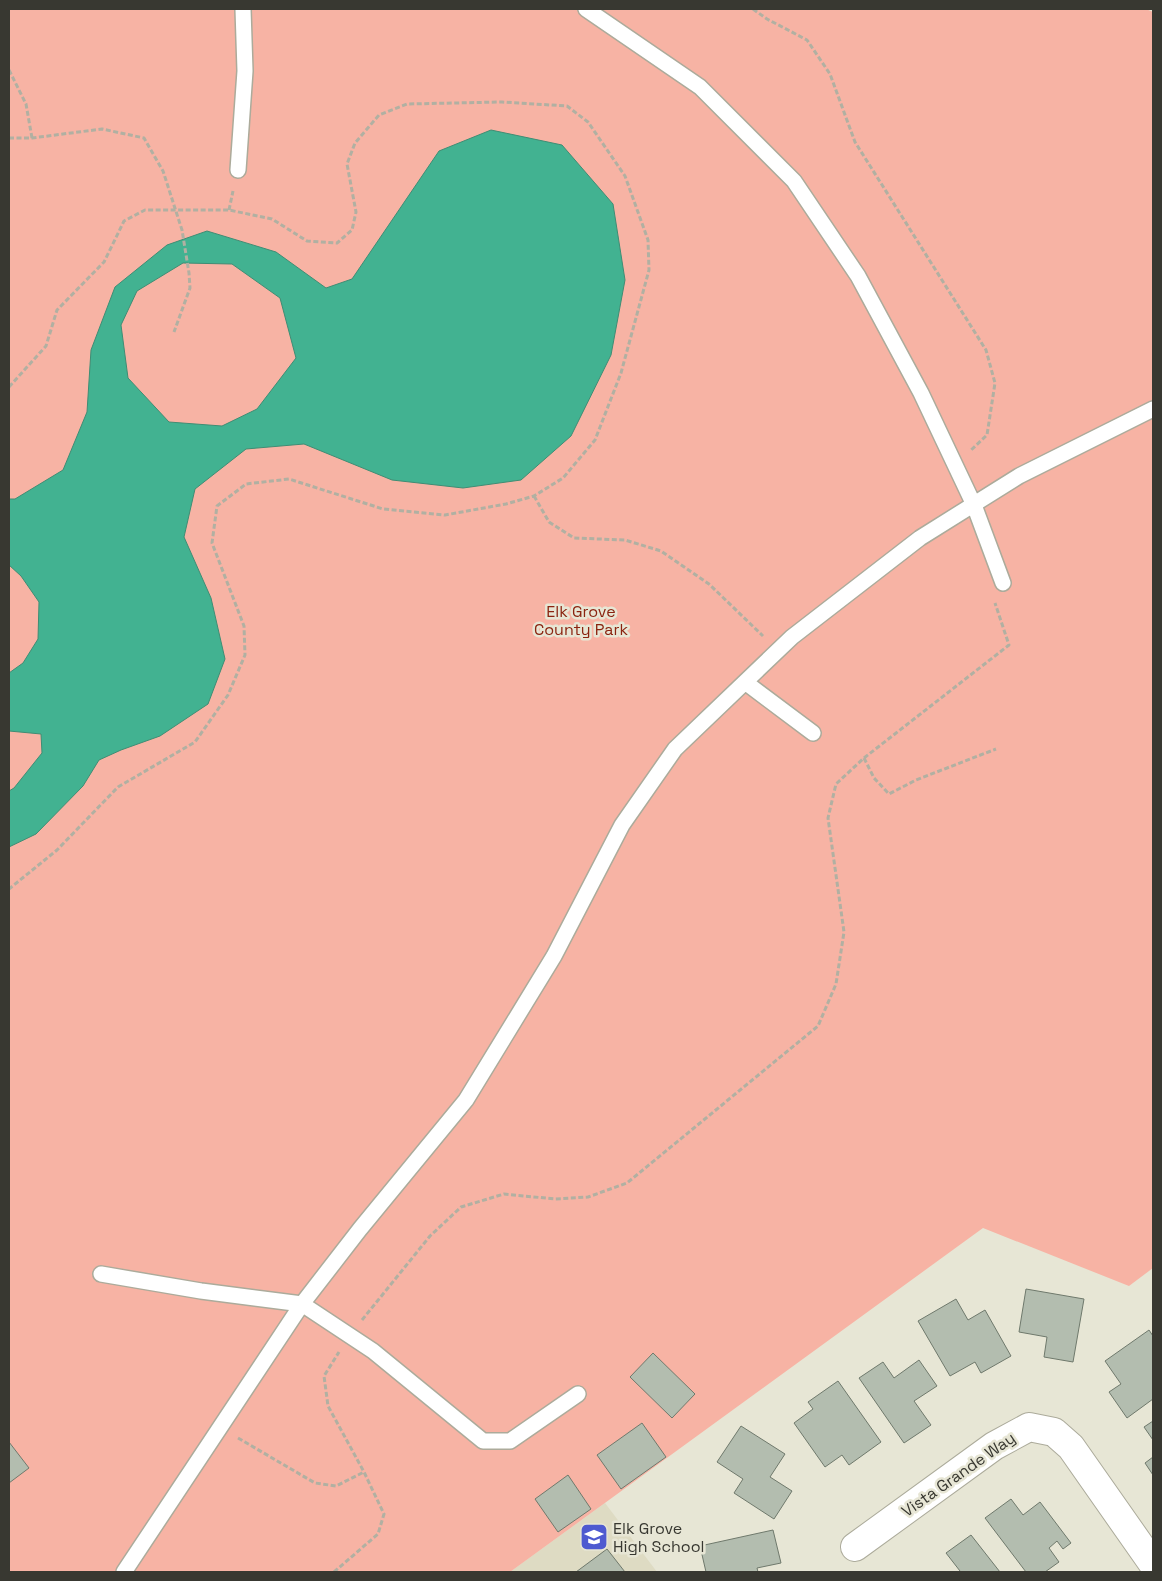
<svg xmlns="http://www.w3.org/2000/svg" width="1162" height="1581" font-family="'Space Grotesk',sans-serif">
	<style>
		.built { fill: #dedbc3 }
		.green { fill: #f7b3a4 }
		.water { fill: #42b291; stroke: #3f8d74; fill-rule: evenodd }
		.building { fill: #b3bdaf; stroke: #6f796c }
		.lines { fill: none; stroke-linecap: round; stroke-linejoin: round }
		.lane-casing { stroke: #acab9b; stroke-width: 18 }
		.street-casing { stroke: #acab9b; stroke-width: 30 }
		.path { stroke: #b1b0a2; stroke-width: 3; stroke-dasharray: 5 2.5; stroke-linecap: butt }
		.lane { stroke: #fff; stroke-width: 15 }
		.street { stroke: #fff; stroke-width: 28 }
		.labels { text-anchor: middle; stroke-width: 5; stroke-linejoin: round; paint-order: stroke }
		.park-label { font-size: 16px; fill: #8b2410; stroke: #e7e6d5 }
		.street-label { font-size: 16px; fill: #383831; stroke: #e7e6d5 }
		.poi-label { font-size: 16px; fill: #383831; stroke: #e7e6d5; text-anchor: start }
	</style>
	<rect width="100%" height="100%" fill="#e7e6d5"/>
	<!-- built -->
	<path class="built" d="M 605,1503 L 657,1572 L 510,1572 Z"/>
	<!-- green -->
	<path class="green" d="M 9,9 L 1146,9 L 1153,12 L 1153,1268 L 1129,1286 L 983,1228 L 510,1572 L 9,1572 Z"/>
	<!-- water -->
	<path class="water" d="M 491,130 L 562,145 L 613,204 L 625,280 L 611,355 L 571,436 L 521,480 L 463,488 L 392,480 L 304,444 L 246,449 L 195,489 L 184,537 L 211,598 L 225,659 L 208,704 L 160,736 L 121,750 L 99,760 L 83,786 L 36,834 L 9,847 L 9,791 L 14,788 L 42,753 L 41,734 L 9,731 L 9,673 L 23,663 L 38,639 L 39,602 L 21,576 L 9,565 L 9,499 L 15,499 L 63,470 L 87,412 L 91,350 L 115,287 L 167,245 L 207,231 L 276,252 L 326,288 L 352,279 L 439,151 ZM 183,263 L 232,264 L 280,298 L 296,358 L 257,409 L 222,426 L 169,422 L 128,378 L 121,325 L 137,291 Z"/>
	<!-- building -->
	<path class="building" d="M 1026,1289 L 1084,1299 L 1073,1362 L 1044,1357 L 1047,1337 L 1019,1332 Z
		M 956,1299 L 968,1320 L 985,1310 L 1011,1356 L 981,1373 L 975,1362 L 950,1376 L 918,1321 Z
		M 1149,1330 L 1153,1336 L 1153,1399 L 1127,1418 L 1109,1392 L 1121,1384 L 1105,1361 Z
		M 653,1353 L 695,1394 L 672,1418 L 630,1377 Z
		M 919,1360 L 937,1386 L 914,1401 L 931,1425 L 904,1443 L 859,1378 L 883,1362 L 894,1378 Z
		M 838,1381 L 881,1442 L 849,1465 L 842,1455 L 825,1467 L 794,1423 L 813,1409 L 808,1402 Z
		M 1153,1421 L 1153,1440 L 1144,1427 Z
		M 642,1423 L 666,1457 L 621,1489 L 597,1455 Z
		M 741,1426 L 785,1454 L 770,1477 L 792,1491 L 774,1519 L 734,1493 L 743,1479 L 717,1462 Z
		M 9,1442 L 29,1468 L 9,1483 Z
		M 1153,1457 L 1153,1475 L 1145,1463 Z
		M 568,1475 L 591,1509 L 558,1532 L 535,1499 Z
		M 1011,1499 L 1023,1515 L 1040,1502 L 1071,1543 L 1063,1549 L 1057,1541 L 1049,1548 L 1059,1562 L 1045,1572 L 1026,1572 L 985,1518 Z
		M 773,1530 L 781,1563 L 757,1568 L 758,1572 L 706,1572 L 700,1546 Z
		M 971,1535 L 1000,1572 L 958,1572 L 960,1571 L 946,1553 Z
		M 607,1549 L 625,1572 L 576,1572 Z"/>
	<g class="lines">
		<defs>
			<path id="lane" d="M 586,9 L 700,87 L 794,181 L 858,276 L 921,393 L 974,505 L 1003,583
				M 238,170 L 245,71 L 243,9
				M 745,682 L 813,733
				M 101,1274 L 201,1291 L 302,1304 L 373,1351 L 483,1441 L 510,1441 L 578,1394
				M 124,1572 L 302,1304 L 360,1229 L 466,1100 L 554,956 L 622,825 L 675,749 L 792,637 L 920,538 L 1019,476 L 1153,409"/>
			<path id="street" d="M 855,1547 L 994,1446 L 1029,1427 L 1054,1432 L 1071,1447 L 1153,1564"/>
		</defs>
		<!-- lane casing -->
		<use href="#lane" class="lane-casing"/>
		<!-- street casing -->
		<use href="#street" class="street-casing"/>
		<!-- path -->
		<path class="path" d="M 753,9 L 767,19 L 807,40 L 830,74 L 855,142 L 986,350 L 995,383 L 987,435 L 970,451
			M 9,70 L 26,104 L 32,138
			M 9,138 L 32,138 L 102,129 L 144,138 L 163,171 L 182,230 L 189,273 L 190,288 L 174,332
			M 229,210 L 233,191
			M 9,387 L 46,346 L 57,310 L 104,262 L 124,221 L 145,210 L 229,210 L 272,219 L 307,241 L 337,243 L 352,230 L 356,212 L 347,164 L 355,143 L 379,115 L 407,104 L 502,102 L 567,106 L 588,122 L 625,176 L 648,240 L 649,270 L 621,373 L 595,440 L 563,478 L 534,496 L 506,504 L 445,515 L 383,509 L 289,479 L 246,484 L 217,506 L 212,543 L 244,626 L 245,655 L 228,695 L 195,742 L 118,787 L 57,850 L 9,889
			M 534,496 L 549,522 L 574,538 L 625,540 L 661,551 L 709,584 L 763,636
			M 864,758 L 874,778 L 889,794 L 916,780 L 996,749
			M 362,1320 L 430,1236 L 461,1207 L 504,1194 L 555,1199 L 588,1197 L 627,1183 L 818,1026 L 836,984 L 844,932 L 828,818 L 836,784 L 864,758 L 1009,645 L 995,603
			M 238,1438 L 315,1483 L 336,1486 L 364,1472
			M 334,1572 L 378,1534 L 384,1514 L 364,1472 L 328,1406 L 324,1376 L 339,1352"/>
		<!-- lane -->
		<use href="#lane" class="lane"/>
		<!-- street -->
		<use href="#street" class="street"/>
	</g>
	<!-- icons -->
	<defs>
		<symbol id="school-square" viewBox="-11 -11 22 22"><rect x="-9" y="-9" width="18" height="18" rx="4" fill="#4e5ad0" stroke="#e7e6d5"/><path d="M0-5L7-2L0 1L-7-2ZM-4 1L0 2.5L4 1V4Q0 6-4 4Z" fill="#fff"/></symbol>
	</defs>
	<g fill-rule="evenodd">
		<use href="#school-square" x="578" y="1521" width="32" height="32"/>
	</g>
	<g class="labels">
		<!-- park labels -->
		<g class="park-label">
			<text x="581" y="617">Elk Grove<tspan x="581" dy="18">County Park</tspan></text>
		</g>
		<!-- street labels -->
		<g class="street-label">
			<text transform="translate(958 1474) rotate(-35)" y="6">Vista Grande Way</text>
		</g>
		<!-- poi labels -->
		<g class="poi-label">
			<text x="613" y="1534">Elk Grove<tspan x="613" dy="18">High School</tspan></text>
		</g>
	</g>
	<!-- border -->
	<rect width="1162" height="1581" fill="none" stroke="#383831" stroke-width="20"/>
</svg>
